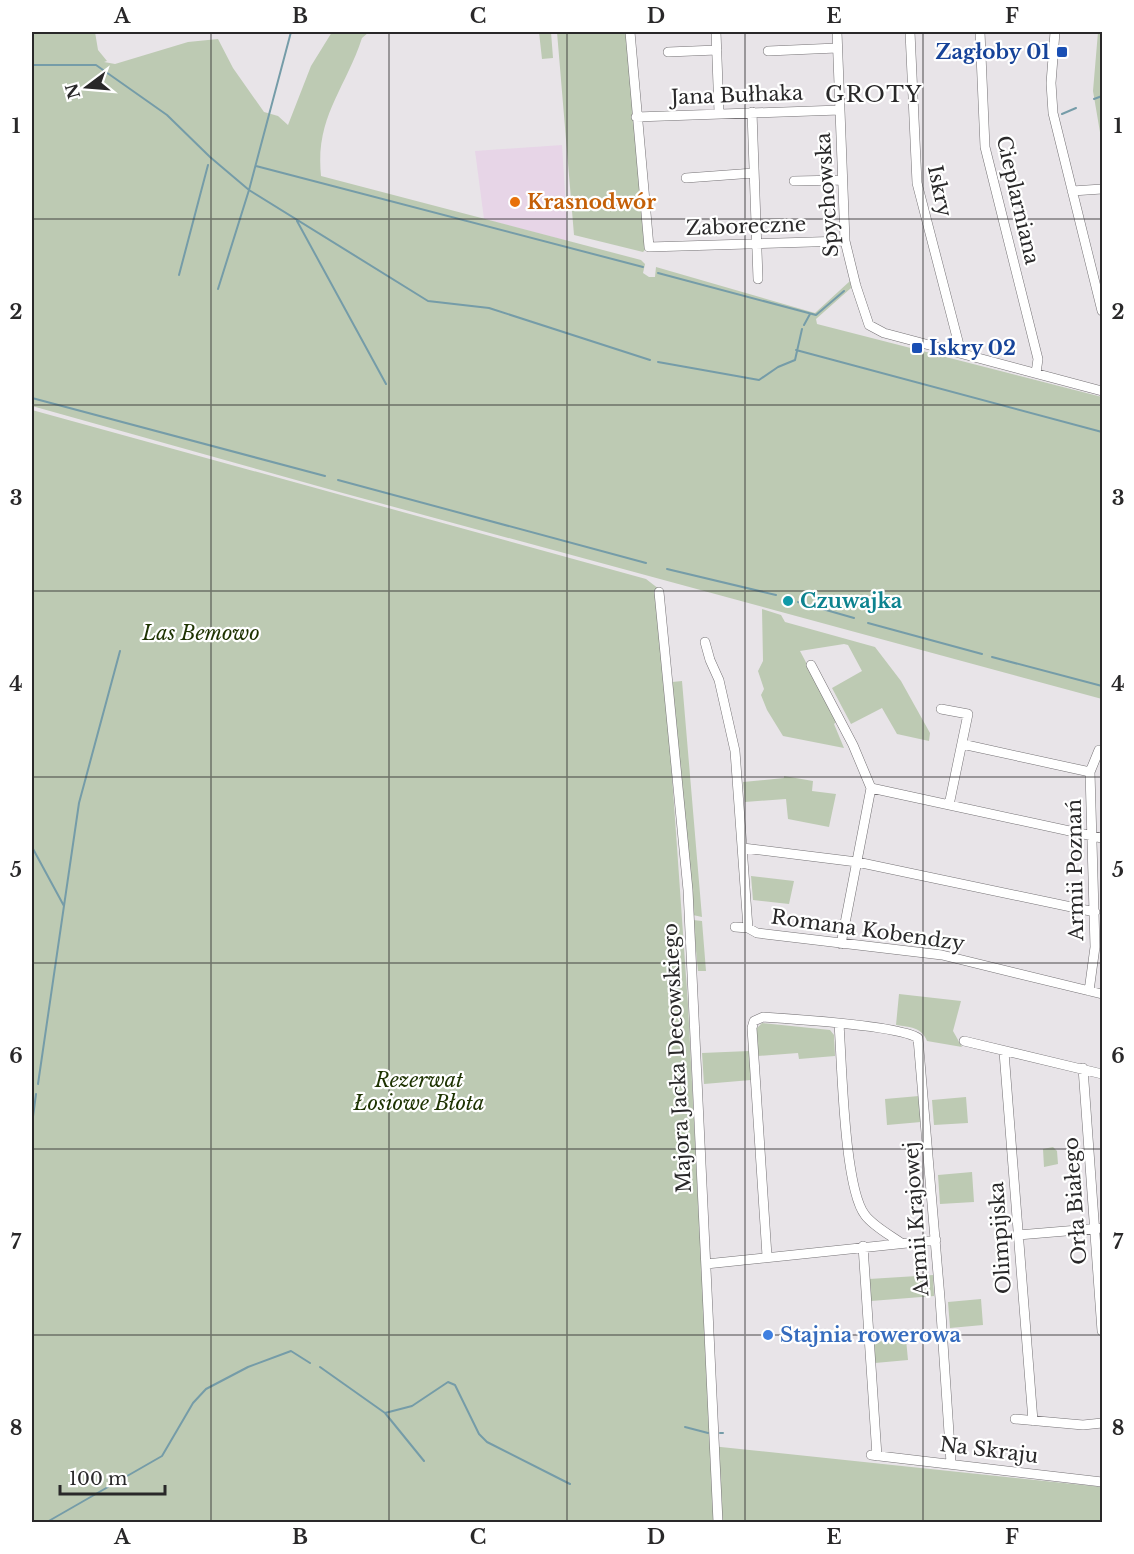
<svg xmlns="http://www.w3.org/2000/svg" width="1134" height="1554" font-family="'Libre Baskerville',serif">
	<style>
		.commercial { fill: #e7d5e7 }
		.green { fill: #bdcab3 }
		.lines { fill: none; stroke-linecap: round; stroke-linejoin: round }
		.stream { stroke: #759ca8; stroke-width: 2 }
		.minor-casing { stroke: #757275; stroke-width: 10 }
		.minor { stroke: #fff; stroke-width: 9 }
		.grid { fill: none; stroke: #292829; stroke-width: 1.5; stroke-opacity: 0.55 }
		.transit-dot { fill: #1a4fb4; stroke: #fff; stroke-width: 2 }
		.food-dot { fill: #e8710a; stroke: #fff; stroke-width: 2 }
		.culture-dot { fill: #0f9aa8; stroke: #fff; stroke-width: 2 }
		.shop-dot { fill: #3f7fe0; stroke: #fff; stroke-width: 2 }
		.labels { text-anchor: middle; stroke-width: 4.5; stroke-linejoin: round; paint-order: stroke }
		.transit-label { font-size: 20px; font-weight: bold; fill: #164399; stroke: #fff; text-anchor: end }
		.street-label { font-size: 20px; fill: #292829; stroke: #fff }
		.food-label { font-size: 20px; font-weight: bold; fill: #c56008; stroke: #fff; text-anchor: start }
		.culture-label { font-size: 20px; font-weight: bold; fill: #0d838f; stroke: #fff; text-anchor: start }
		.park-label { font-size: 20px; font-style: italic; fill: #1d3201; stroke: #fff }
		.shop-label { font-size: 20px; font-weight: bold; fill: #366cbe; stroke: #fff; text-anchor: start }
		.quarter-label { font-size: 22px; letter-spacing: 1.5px; fill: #292829; stroke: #fff }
		.neatline { fill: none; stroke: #292829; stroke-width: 2 }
		.grid-label { font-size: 20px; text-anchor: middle; font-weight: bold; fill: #292829 }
	</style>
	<rect width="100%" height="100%" fill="#e8e4e8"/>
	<!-- commercial -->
	<path class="commercial" d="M 562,145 L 568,241 L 484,219 L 475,151 Z"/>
	<!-- green -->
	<path class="green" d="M 32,32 L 95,32 L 98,50 L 107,61 L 104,62 L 115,64 L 188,42 L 218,39 L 233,68 L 264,112 L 278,116 L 288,125 L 311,66 L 332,32 L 369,32 L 362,38 C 345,90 315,117 321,176 L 641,260 L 645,264 L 643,273 L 649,277 L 655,277 L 656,267 L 815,313 L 850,281 L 851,288 L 816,319 L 817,324 L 1102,397 L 1102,699 L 339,492 L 32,406 Z
		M 539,32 L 551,32 L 553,58 L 542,59 Z
		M 557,32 L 626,32 L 645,250 L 643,252 L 574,235 Z
		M 1098,32 L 1102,32 L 1102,144 L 1093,91 Z
		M 32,410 L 646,579 L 659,589 L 688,1005 L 711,1446 L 1102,1487 L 1102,1522 L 32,1522 Z
		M 762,609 L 781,615 L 785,622 L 875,647 L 901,681 L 930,733 L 929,741 L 897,734 L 882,708 L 851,724 L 832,688 L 862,671 L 848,645 L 844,644 L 800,651 L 837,721 L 834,724 L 844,748 L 783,736 L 767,710 L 761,695 L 764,689 L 758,671 L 763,661 Z
		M 682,681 L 702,917 L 693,915 L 672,682 Z
		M 784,776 L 813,781 L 812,791 L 836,794 L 829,827 L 788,819 L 786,799 L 745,802 L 743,782 L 784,778 Z
		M 751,876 L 794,881 L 789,904 L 753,900 Z
		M 693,920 L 702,921 L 706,971 L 698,971 Z
		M 899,994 L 961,1001 L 953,1031 L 962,1047 L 927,1041 C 922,1027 909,1027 896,1025 Z
		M 762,1023 L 830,1030 L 834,1035 L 835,1056 L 799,1059 L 798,1053 L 758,1056 L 756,1029 Z
		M 749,1051 L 751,1080 L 704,1084 L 702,1053 Z
		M 919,1096 L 921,1122 L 887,1125 L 885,1099 Z
		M 966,1097 L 968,1123 L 934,1125 L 932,1100 Z
		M 1053,1147 L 1057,1151 L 1058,1164 L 1044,1167 L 1043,1149 Z
		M 972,1172 L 974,1202 L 940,1204 L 938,1175 Z
		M 933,1275 L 934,1296 L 871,1301 L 869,1279 Z
		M 981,1299 L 983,1325 L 950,1328 L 948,1302 Z
		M 906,1339 L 908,1360 L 875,1363 L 874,1342 Z"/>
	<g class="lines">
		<!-- stream -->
		<path class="stream" d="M 32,65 L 96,65 L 167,115 L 210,157 L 249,190 L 428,301 L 489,308 L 650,360
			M 1094,99 L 1102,96
			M 1062,114 L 1076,108
			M 256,166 L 643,267
			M 297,221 L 386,384
			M 658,273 L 816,315 L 844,291
			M 179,275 L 208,165
			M 218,289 L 249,190 L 291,32
			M 804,325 L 810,314
			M 796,350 L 1102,432
			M 658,362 L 759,380 L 778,367 L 795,360 L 802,329
			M 32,398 L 325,476
			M 338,480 L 646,563
			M 667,569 L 776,595
			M 798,602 L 854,618
			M 868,623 L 982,654
			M 992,657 L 1102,686
			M 32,847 L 64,906
			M 38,1084 L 79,803 L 120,651
			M 32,1124 L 36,1094
			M 320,1367 L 385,1413 L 412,1406 L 448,1382 L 455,1385 L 479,1434 L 487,1442 L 570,1484
			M 385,1413 L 424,1461
			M 685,1427 L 708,1433
			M 720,1433 L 723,1433
			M 47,1522 L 162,1456 L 193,1403 L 206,1389 L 248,1367 L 291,1351 L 310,1363"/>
		<defs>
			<path id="minor" d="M 630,32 L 649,247 L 845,241
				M 716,32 L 719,112
				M 837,32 L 845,241 L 856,286 L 869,325 L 884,333 L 1102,391
				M 910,32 L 917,183 L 959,345 L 955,352
				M 980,32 L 985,147 L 1038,359 L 1036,373
				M 1055,32 L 1051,83 L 1053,113 L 1102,311
				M 768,51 L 837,48
				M 668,52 L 717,50
				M 752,112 L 758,279
				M 636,117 L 840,110
				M 686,178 L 754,173
				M 794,181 L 842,180
				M 1072,191 L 1102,189
				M 659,592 L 688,890 L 718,1522
				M 705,642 L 710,660 L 719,680 L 735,751 L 748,928
				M 811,665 L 853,745 L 871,788
				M 941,709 L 968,714 L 949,805
				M 962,744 L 1090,772
				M 871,788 L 1102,838
				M 743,848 L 857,862 L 1095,912
				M 735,927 L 748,928 L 757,933 L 942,955 L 1102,994
				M 841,944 L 871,788
				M 1089,991 L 1095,947 L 1090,772 L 1099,750
				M 839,1024 C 842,1064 844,1188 865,1215 C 873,1226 890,1235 901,1243
				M 964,1041 L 1102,1074
				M 1004,1052 L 1033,1421
				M 1083,1068 L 1102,1331
				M 1018,1235 L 1102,1228
				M 863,1246 L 877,1456
				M 767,1256 L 752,1028 L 754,1021 L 763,1017 C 793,1019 898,1025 918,1038 L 940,1298 L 951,1463
				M 706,1264 L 936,1240
				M 1015,1419 L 1083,1425 L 1102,1423
				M 871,1455 L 1102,1482"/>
		</defs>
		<!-- minor casing -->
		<use href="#minor" class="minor-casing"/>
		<!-- minor -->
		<use href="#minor" class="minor"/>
	</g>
	<!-- grid -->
	<path class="grid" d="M 211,32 L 211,1522M 389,32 L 389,1522M 567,32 L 567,1522M 745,32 L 745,1522M 923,32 L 923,1522M 32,219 L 1102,219M 32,405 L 1102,405M 32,591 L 1102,591M 32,777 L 1102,777M 32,963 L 1102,963M 32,1149 L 1102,1149M 32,1335 L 1102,1335"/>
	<!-- markers -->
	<g class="transit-dot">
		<rect x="1056" y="46" width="12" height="12" rx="3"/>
		<rect x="911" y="342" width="12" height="12" rx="3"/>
	</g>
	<circle class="food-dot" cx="515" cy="202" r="6"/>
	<circle class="culture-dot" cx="788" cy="601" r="6"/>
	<circle class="shop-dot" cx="768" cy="1335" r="6"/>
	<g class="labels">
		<!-- transit labels -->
		<g class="transit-label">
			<text x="1050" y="59">Zagłoby 01</text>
			<text x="929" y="355" text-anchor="start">Iskry 02</text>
		</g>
		<!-- street labels -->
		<g class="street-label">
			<text transform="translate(737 95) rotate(-2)" y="7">Jana Bułhaka</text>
			<text transform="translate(940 191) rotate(78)" y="7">Iskry</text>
			<text transform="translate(827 195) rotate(-94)" y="7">Spychowska</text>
			<text transform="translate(1018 200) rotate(77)" y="7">Cieplarniana</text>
			<text transform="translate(746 226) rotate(-2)" y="7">Zaboreczne</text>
			<text transform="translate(1075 870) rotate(-91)" y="7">Armii Poznań</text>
			<text transform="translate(868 930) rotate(8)" y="7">Romana Kobendzy</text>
			<text transform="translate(677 1058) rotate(-93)" y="7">Majora Jacka Decowskiego</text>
			<text transform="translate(1075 1201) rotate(-94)" y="7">Orła Białego</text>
			<text transform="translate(916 1219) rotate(-94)" y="7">Armii Krajowej</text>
			<text transform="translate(1000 1238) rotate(-94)" y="7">Olimpijska</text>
			<text transform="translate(989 1450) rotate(7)" y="7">Na Skraju</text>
		</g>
		<!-- food labels -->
		<g class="food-label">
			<text x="527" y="209">Krasnodwór</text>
		</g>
		<!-- culture labels -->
		<g class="culture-label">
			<text x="800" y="608">Czuwajka</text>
		</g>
		<!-- park labels -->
		<g class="park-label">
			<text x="201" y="640">Las Bemowo</text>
			<text x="419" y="1087">Rezerwat<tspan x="419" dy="23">Łosiowe Błota</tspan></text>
		</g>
		<!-- shop labels -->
		<g class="shop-label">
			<text x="780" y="1342">Stajnia rowerowa</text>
		</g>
		<!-- quarter labels -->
		<g class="quarter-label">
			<text x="874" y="102">GROTY</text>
		</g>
	</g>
	<!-- border -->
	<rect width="1134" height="1554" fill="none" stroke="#ffffff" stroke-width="66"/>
	<!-- north arrow -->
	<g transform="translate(87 87) rotate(254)" stroke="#ffffff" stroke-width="4.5" paint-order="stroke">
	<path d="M0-4.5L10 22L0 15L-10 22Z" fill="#292829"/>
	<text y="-9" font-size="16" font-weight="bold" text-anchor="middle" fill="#292829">N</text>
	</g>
	<!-- scale -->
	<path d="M60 1485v9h105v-9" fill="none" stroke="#292829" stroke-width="3"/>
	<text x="69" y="1485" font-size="18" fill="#292829" stroke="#ffffff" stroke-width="4.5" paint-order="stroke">100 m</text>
	<rect x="33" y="33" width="1068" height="1488" class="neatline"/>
	<g class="grid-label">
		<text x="122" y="23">A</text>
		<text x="300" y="23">B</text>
		<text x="478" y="23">C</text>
		<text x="656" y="23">D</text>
		<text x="834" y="23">E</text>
		<text x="1012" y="23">F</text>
		<text x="16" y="133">1</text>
		<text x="1118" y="133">1</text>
		<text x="16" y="319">2</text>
		<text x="1118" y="319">2</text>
		<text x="16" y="505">3</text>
		<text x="1118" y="505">3</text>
		<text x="16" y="691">4</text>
		<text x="1118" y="691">4</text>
		<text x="16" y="877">5</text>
		<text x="1118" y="877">5</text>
		<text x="16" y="1063">6</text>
		<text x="1118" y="1063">6</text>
		<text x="16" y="1249">7</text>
		<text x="1118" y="1249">7</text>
		<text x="16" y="1435">8</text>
		<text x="1118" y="1435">8</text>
		<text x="122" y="1544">A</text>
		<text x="300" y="1544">B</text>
		<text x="478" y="1544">C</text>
		<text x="656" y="1544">D</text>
		<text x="834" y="1544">E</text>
		<text x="1012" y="1544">F</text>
	</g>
</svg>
